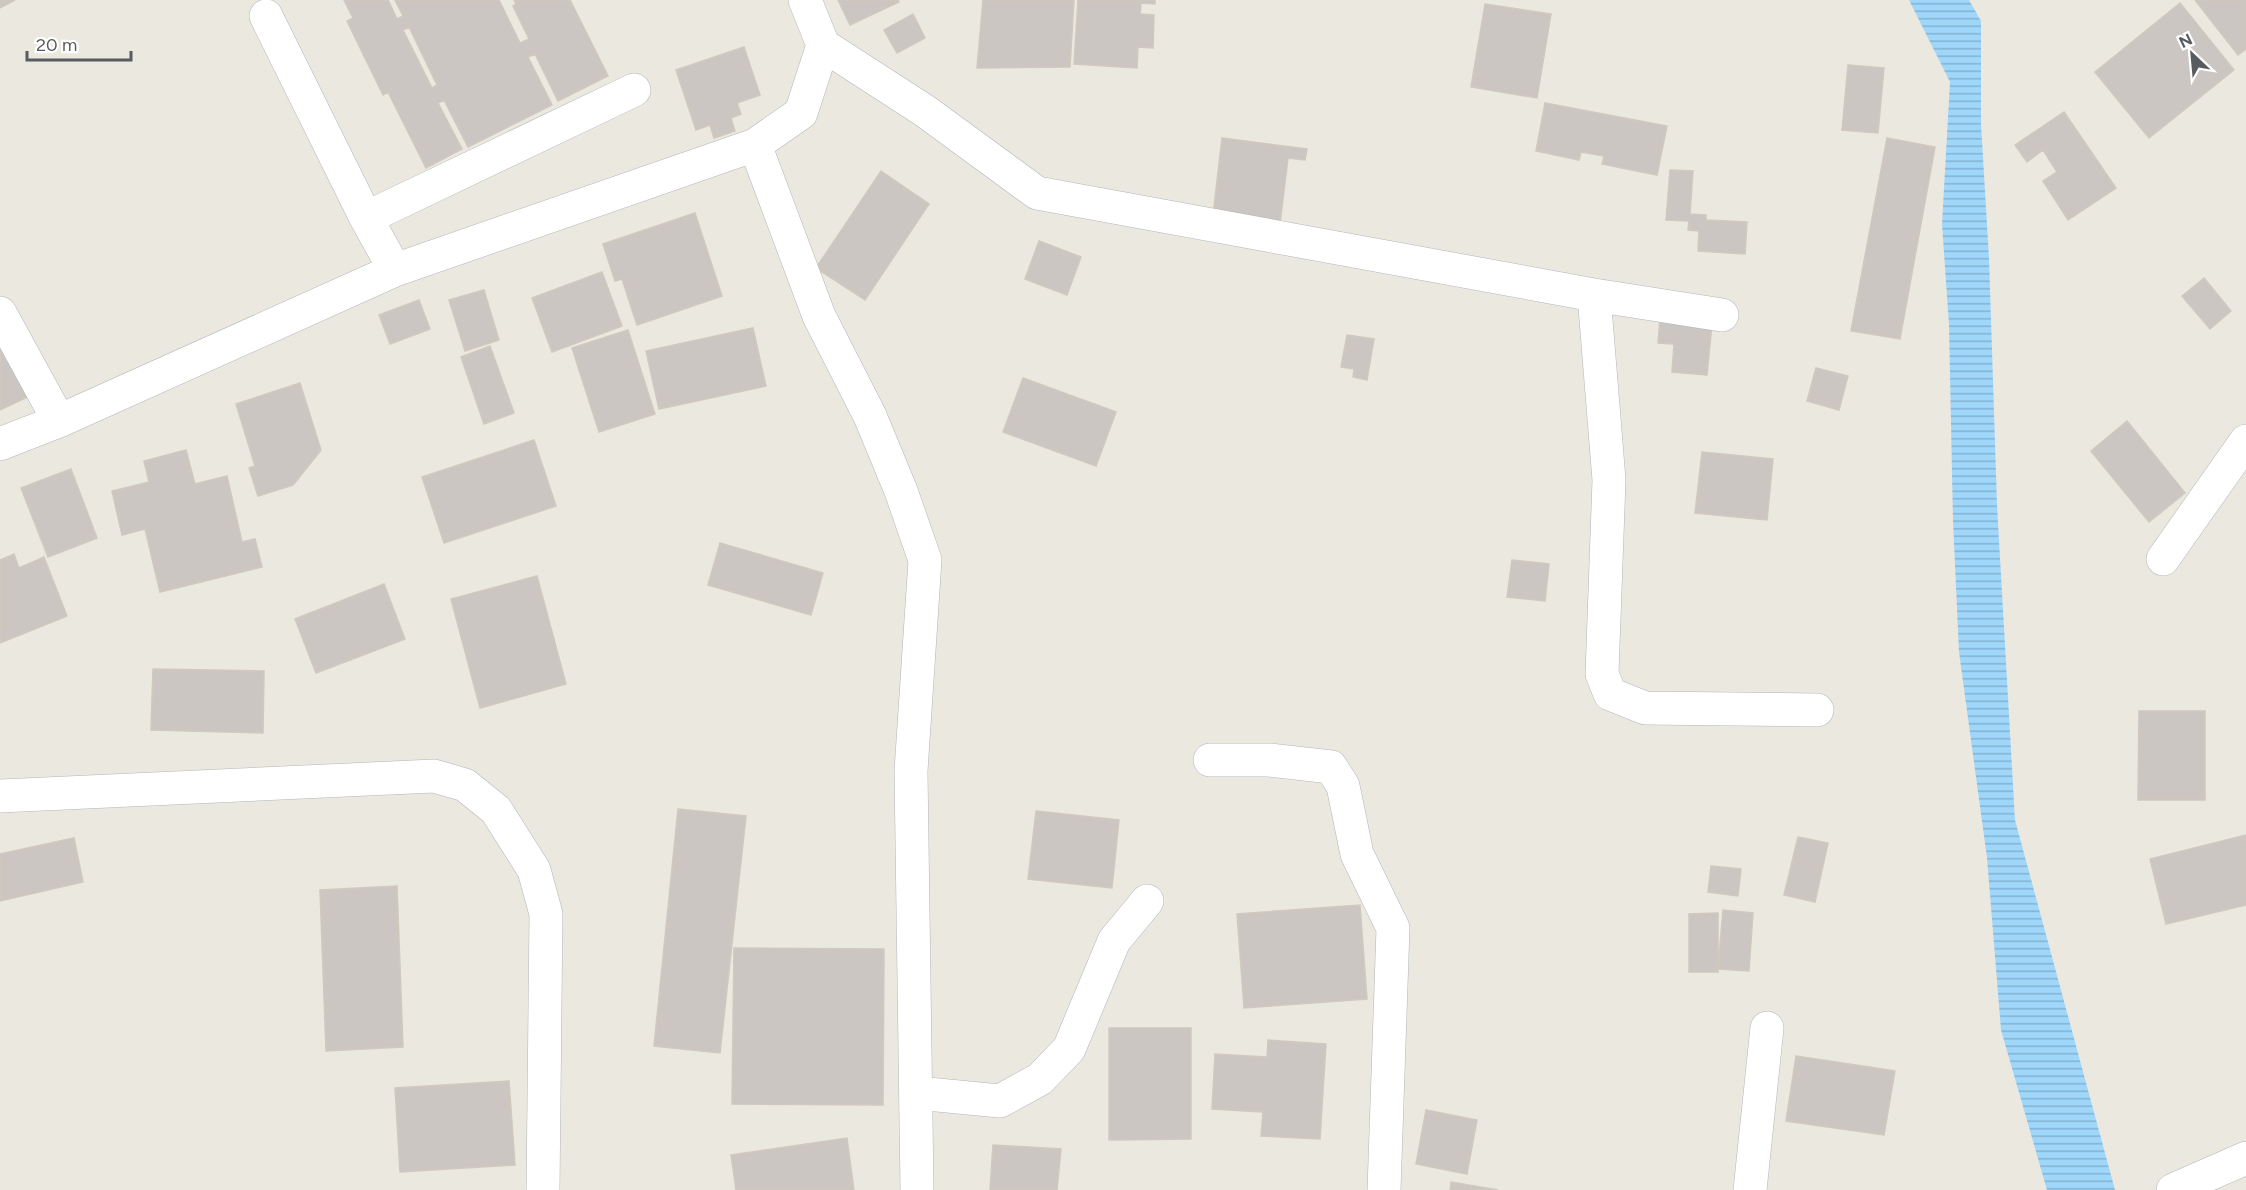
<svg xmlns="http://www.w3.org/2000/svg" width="2246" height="1190" font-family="Figtree,sans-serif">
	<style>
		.water { fill: url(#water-rules) }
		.building { fill: #cbc6c1; stroke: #cfc9be; stroke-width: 1.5; fill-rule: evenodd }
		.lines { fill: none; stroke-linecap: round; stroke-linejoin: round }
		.minor-casing { stroke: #b2b6ba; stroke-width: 34 }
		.minor { stroke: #fff; stroke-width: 33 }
	</style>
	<defs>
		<pattern id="water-rules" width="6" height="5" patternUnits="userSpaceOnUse" patternTransform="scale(1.5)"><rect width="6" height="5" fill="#9fd7fb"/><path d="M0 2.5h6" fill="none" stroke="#84b2cf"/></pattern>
	</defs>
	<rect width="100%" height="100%" fill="#ebe8df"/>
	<!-- water -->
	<path class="water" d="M 1909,0 L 1969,0 L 1981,21 L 1981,124 L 1989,258 L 1997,505 L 2015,820 L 2115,1190 L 2047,1190 L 2001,1030 L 1987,858 L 1959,652 L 1953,521 L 1949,325 L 1942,224 L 1950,82 Z"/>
	<!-- building -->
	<path class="building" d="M 0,0 L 15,0 L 0,8 Z
		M 344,0 L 388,0 L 397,19 L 403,16 L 395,0 L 499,0 L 520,43 L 529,39 L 513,6 L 516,4 L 514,0 L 570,0 L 608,76 L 558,101 L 535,54 L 528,57 L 552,105 L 468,147 L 444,100 L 438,103 L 462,149 L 426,168 L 388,92 L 383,95 L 347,21 L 353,18 ZM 409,27 L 437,85 L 432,88 L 403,30 Z
		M 838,0 L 898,0 L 899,2 L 850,25 Z
		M 983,0 L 1074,0 L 1070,67 L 977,68 Z
		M 1078,0 L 1155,0 L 1155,4 L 1141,3 L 1140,14 L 1154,15 L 1153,48 L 1138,47 L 1137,68 L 1074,64 Z
		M 2195,0 L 2246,0 L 2246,49 L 2238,55 Z
		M 2180,3 L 2234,70 L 2149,138 L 2095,72 Z
		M 1485,4 L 1551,14 L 1537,98 L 1471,87 Z
		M 913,14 L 925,38 L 897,53 L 884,30 Z
		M 744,47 L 760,95 L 737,103 L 741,114 L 731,118 L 735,131 L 714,138 L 710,125 L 696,130 L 676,70 Z
		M 1848,65 L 1884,68 L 1878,133 L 1842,130 Z
		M 1545,103 L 1667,126 L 1657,175 L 1602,164 L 1604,156 L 1581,152 L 1579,160 L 1536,151 Z
		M 2064,112 L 2116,188 L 2068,220 L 2043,181 L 2057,172 L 2043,150 L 2027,162 L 2015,145 Z
		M 1222,138 L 1307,149 L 1305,160 L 1288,158 L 1280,224 L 1213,215 Z
		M 1887,138 L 1935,147 L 1900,339 L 1851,331 Z
		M 1670,170 L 1693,171 L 1690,214 L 1706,215 L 1706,220 L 1747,222 L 1745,254 L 1698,251 L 1699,231 L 1688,230 L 1689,221 L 1666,220 Z
		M 881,171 L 929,204 L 865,300 L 816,268 Z
		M 695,213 L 722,296 L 637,325 L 622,279 L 615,281 L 603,244 Z
		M 1039,241 L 1081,257 L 1067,295 L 1025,279 Z
		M 602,272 L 622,326 L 552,352 L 532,298 Z
		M 2204,278 L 2231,311 L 2210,329 L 2182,296 Z
		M 484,290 L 499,340 L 465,351 L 449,300 Z
		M 419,300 L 430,329 L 390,344 L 379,315 Z
		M 1660,319 L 1712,324 L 1707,375 L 1672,372 L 1674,344 L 1658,343 Z
		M 753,328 L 766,386 L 659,409 L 646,351 Z
		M 0,329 L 30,396 L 0,410 Z
		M 628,330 L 655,414 L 599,432 L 572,348 Z
		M 1347,335 L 1374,339 L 1367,380 L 1353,377 L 1354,369 L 1341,367 Z
		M 490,346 L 514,413 L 484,424 L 461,357 Z
		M 1816,368 L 1848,376 L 1839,410 L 1807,401 Z
		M 1023,378 L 1116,412 L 1096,466 L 1003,432 Z
		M 300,383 L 321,450 L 293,485 L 258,496 L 249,468 L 255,466 L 236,404 Z
		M 2127,421 L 2185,493 L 2149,522 L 2091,451 Z
		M 534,440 L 556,506 L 444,543 L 422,477 Z
		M 186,450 L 195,484 L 227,476 L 242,542 L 255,539 L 262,567 L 160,592 L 145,529 L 122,535 L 112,491 L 149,482 L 144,461 Z
		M 1702,452 L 1773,459 L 1767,520 L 1695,513 Z
		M 71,469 L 97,538 L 48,557 L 21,488 Z
		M 720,543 L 823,573 L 811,615 L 708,585 Z
		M 14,554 L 19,568 L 44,557 L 67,616 L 0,643 L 0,560 Z
		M 1512,560 L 1549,564 L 1545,601 L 1507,597 Z
		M 537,576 L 566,684 L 480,708 L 451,599 Z
		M 384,584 L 405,639 L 316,673 L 295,619 Z
		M 153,669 L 264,671 L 263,733 L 151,730 Z
		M 2139,711 L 2205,711 L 2205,800 L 2138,800 Z
		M 678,809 L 746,816 L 720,1053 L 654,1046 Z
		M 1036,811 L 1119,820 L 1112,888 L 1028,879 Z
		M 2246,835 L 2246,905 L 2166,924 L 2150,859 Z
		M 1798,837 L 1828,843 L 1815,902 L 1784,895 Z
		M 74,838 L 83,882 L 0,901 L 0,854 Z
		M 1711,866 L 1741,869 L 1738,896 L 1708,892 Z
		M 397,886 L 403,1047 L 326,1051 L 320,890 Z
		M 1360,905 L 1367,999 L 1244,1008 L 1237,914 Z
		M 1723,910 L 1753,913 L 1749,971 L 1718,969 Z
		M 1718,913 L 1718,972 L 1689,972 L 1689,914 Z
		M 734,948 L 884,949 L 883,1105 L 732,1104 Z
		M 1109,1028 L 1191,1028 L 1191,1139 L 1109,1140 Z
		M 1268,1040 L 1326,1044 L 1320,1139 L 1261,1136 L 1263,1112 L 1212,1109 L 1215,1054 L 1267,1057 Z
		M 1796,1056 L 1895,1071 L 1884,1135 L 1786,1121 Z
		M 509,1081 L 515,1165 L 400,1172 L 395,1088 Z
		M 1426,1110 L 1477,1120 L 1467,1174 L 1416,1164 Z
		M 847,1138 L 854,1190 L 736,1190 L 731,1155 Z
		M 993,1145 L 1061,1149 L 1057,1190 L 990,1190 Z
		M 1451,1182 L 1498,1190 L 1450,1190 Z"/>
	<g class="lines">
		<defs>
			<path id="minor" d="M 266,16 L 366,218 L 395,270
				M 823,45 L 925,111 L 1037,193 L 1594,295 L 1722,315
				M 755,145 L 819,316 L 870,416 L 901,491 L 925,560 L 911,771 L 917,1190
				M 366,218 L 634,90
				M 1594,295 L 1609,480 L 1602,674 L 1610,694 L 1645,708 L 1817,710
				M 0,313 L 59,421
				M 0,444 L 59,421 L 395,270 L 755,145 L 801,113 L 823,45 L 805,0
				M 2163,559 L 2246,441
				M 1210,760 L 1269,760 L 1331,767 L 1343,786 L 1357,854 L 1393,928 L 1384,1190
				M 0,796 L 434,776 L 465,785 L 496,810 L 534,870 L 546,914 L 543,1190
				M 917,1093 L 1000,1101 L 1040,1079 L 1069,1049 L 1114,941 L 1147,901
				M 1750,1190 L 1767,1028
				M 2173,1190 L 2246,1158"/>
		</defs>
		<!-- minor casing -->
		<use href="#minor" class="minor-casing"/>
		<!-- minor -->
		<use href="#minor" class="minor"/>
	</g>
	<!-- north arrow -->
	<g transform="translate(2192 54) rotate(334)" stroke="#ffffff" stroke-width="4.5" paint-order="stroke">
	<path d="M0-4.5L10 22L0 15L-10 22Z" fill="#585c60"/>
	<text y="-9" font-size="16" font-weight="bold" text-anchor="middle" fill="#585c60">N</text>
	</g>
	<!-- scale -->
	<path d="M27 51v9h104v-9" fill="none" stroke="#585c60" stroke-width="3"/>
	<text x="36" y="51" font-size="18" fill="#585c60" stroke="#ffffff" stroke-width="4.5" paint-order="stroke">20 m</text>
</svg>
